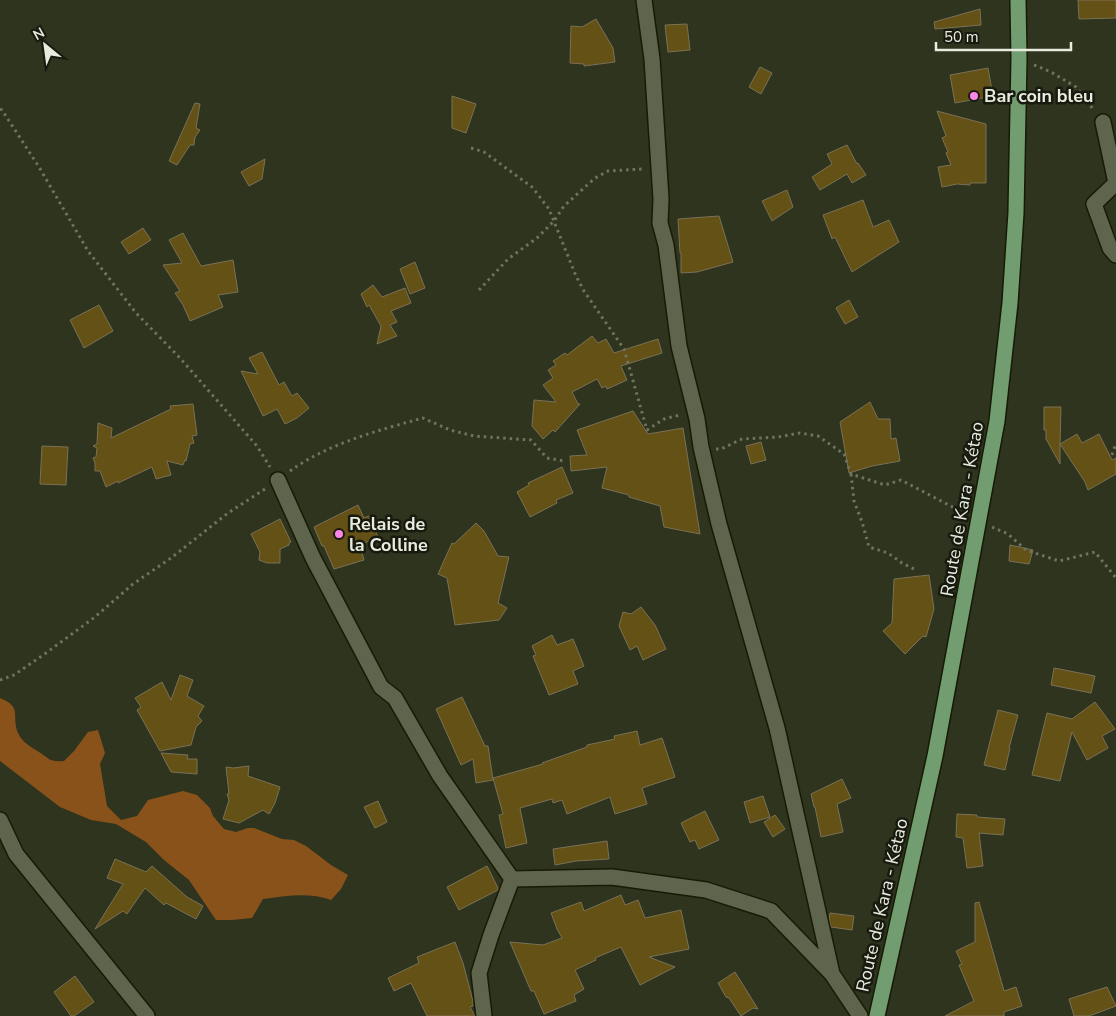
<svg xmlns="http://www.w3.org/2000/svg" width="1116" height="1016" font-family="'Nunito Sans',sans-serif">
	<style>
		.forest { fill: #8a521b }
		.building { fill: #645115; stroke: #7a7157 }
		.lines { fill: none; stroke-linecap: round; stroke-linejoin: round }
		.minor-casing { stroke: #171b05; stroke-width: 18 }
		.major-casing { stroke: #171b05; stroke-width: 18 }
		.path { stroke: #6f7460; stroke-width: 3; stroke-dasharray: 2.5 4; stroke-linecap: butt }
		.minor { stroke: #5f654c; stroke-width: 15 }
		.major { stroke: #719d71; stroke-width: 15 }
		.poi-dot { fill: #fa87e7; stroke: #181a10; stroke-width: 2 }
		.labels { text-anchor: middle; stroke-width: 5; stroke-linejoin: round; paint-order: stroke }
		.poi-label { font-size: 18px; font-weight: bold; fill: #e8ecde; stroke: #181a10; text-anchor: start }
		.street-label { font-size: 18px; fill: #e8ecde; stroke: #181a10 }
	</style>
	<rect width="100%" height="100%" fill="#2e341d"/>
	<!-- forest -->
	<path class="forest" d="M 0,698 C 23,707 11,716 18,733 C 22,742 31,747 39,752 C 50,759 49,762 64,761 L 74,751 L 88,732 L 98,730 L 105,753 L 100,764 L 107,806 L 121,820 L 137,816 L 148,800 L 183,791 L 197,795 L 210,808 L 213,816 L 224,829 L 236,832 L 248,828 L 254,828 L 282,839 L 294,840 L 306,846 L 331,865 L 348,875 L 341,889 L 331,900 C 309,892 286,896 263,899 L 252,918 L 232,920 L 216,920 L 189,880 L 164,860 L 146,842 L 116,824 L 91,820 L 60,807 L 0,761 Z"/>
	<!-- building -->
	<path class="building" d="M 1078,0 L 1116,0 L 1116,18 L 1079,19 Z
		M 980,9 L 981,25 L 935,29 L 934,22 Z
		M 596,19 L 613,48 L 615,62 L 584,66 L 584,64 L 570,63 L 571,26 L 582,27 Z
		M 687,24 L 690,50 L 668,52 L 665,25 Z
		M 760,67 L 772,73 L 761,94 L 749,87 Z
		M 988,68 L 993,96 L 955,103 L 950,75 Z
		M 452,96 L 476,104 L 466,133 L 452,128 Z
		M 195,103 L 200,104 L 196,128 L 200,130 L 195,137 L 194,145 L 190,145 L 177,165 L 169,161 Z
		M 937,111 L 986,124 L 986,183 L 970,183 L 970,185 L 957,184 L 942,187 L 938,167 L 951,165 L 946,153 L 948,152 L 942,138 L 946,136 Z
		M 847,145 L 857,164 L 858,163 L 866,175 L 852,183 L 847,174 L 820,190 L 812,177 L 832,164 L 827,154 Z
		M 265,159 L 262,179 L 249,186 L 241,172 Z
		M 787,190 L 793,207 L 772,221 L 762,201 Z
		M 863,200 L 873,227 L 889,220 L 899,242 L 852,272 L 835,237 L 832,239 L 823,215 Z
		M 719,216 L 733,262 L 697,272 L 681,273 L 681,253 L 680,253 L 678,219 Z
		M 143,228 L 151,240 L 129,254 L 121,242 Z
		M 183,233 L 201,266 L 233,260 L 238,292 L 218,295 L 223,307 L 190,321 L 183,305 L 175,293 L 180,291 L 163,265 L 182,263 L 169,240 Z
		M 415,262 L 425,288 L 410,294 L 400,269 Z
		M 373,285 L 382,297 L 405,288 L 411,303 L 391,311 L 397,322 L 390,325 L 397,336 L 377,344 L 381,326 L 369,305 L 367,307 L 361,294 Z
		M 849,300 L 858,317 L 845,324 L 836,308 Z
		M 99,305 L 113,331 L 84,348 L 70,320 Z
		M 592,336 L 598,343 L 606,339 L 614,353 L 658,339 L 662,353 L 621,366 L 627,380 L 607,389 L 606,386 L 602,388 L 597,379 L 572,392 L 578,404 L 580,404 L 555,432 L 553,430 L 543,439 L 532,426 L 534,400 L 556,402 L 543,385 L 553,378 L 548,370 L 556,365 L 553,361 L 565,353 L 567,355 Z
		M 262,352 L 279,385 L 284,382 L 292,396 L 297,393 L 309,408 L 297,418 L 285,424 L 277,409 L 263,416 L 241,371 L 258,374 L 249,358 Z
		M 870,402 L 878,419 L 890,419 L 891,439 L 896,438 L 900,461 L 872,466 L 849,473 L 840,422 Z
		M 193,404 L 197,435 L 192,436 L 194,443 L 190,444 L 186,461 L 185,460 L 183,465 L 167,461 L 171,475 L 156,479 L 152,467 L 118,483 L 118,481 L 106,487 L 100,471 L 95,471 L 95,463 L 93,458 L 96,457 L 97,448 L 93,446 L 97,444 L 98,423 L 112,428 L 111,438 L 171,409 L 170,406 Z
		M 1044,407 L 1061,407 L 1060,444 L 1077,434 L 1082,443 L 1099,434 L 1112,460 L 1116,458 L 1116,474 L 1088,490 L 1085,482 L 1060,444 L 1060,464 L 1046,439 L 1046,430 L 1044,430 Z
		M 633,411 L 648,434 L 683,428 L 700,534 L 664,527 L 660,506 L 629,497 L 629,495 L 602,488 L 607,467 L 571,471 L 570,456 L 587,455 L 577,430 Z
		M 761,442 L 766,460 L 751,464 L 746,446 Z
		M 42,446 L 68,447 L 66,485 L 40,484 Z
		M 562,467 L 573,493 L 556,500 L 557,503 L 530,517 L 517,492 L 529,485 L 528,483 Z
		M 358,505 L 364,518 L 369,516 L 378,537 L 360,545 L 364,560 L 334,569 L 324,546 L 322,546 L 314,527 Z
		M 280,519 L 291,542 L 289,543 L 289,545 L 280,549 L 280,563 L 267,563 L 259,560 L 260,552 L 251,534 Z
		M 476,523 L 484,531 L 498,556 L 509,557 L 498,603 L 507,608 L 499,620 L 455,625 L 447,578 L 438,574 L 452,543 L 454,544 Z
		M 1010,545 L 1033,550 L 1029,564 L 1009,561 Z
		M 929,575 L 934,609 L 926,637 L 923,636 L 905,654 L 883,631 L 892,623 L 894,579 Z
		M 641,607 L 655,625 L 666,649 L 643,660 L 637,646 L 630,650 L 619,626 L 623,612 L 631,614 Z
		M 552,635 L 557,645 L 573,639 L 584,666 L 573,671 L 578,684 L 549,695 L 533,656 L 536,655 L 532,646 Z
		M 1054,668 L 1095,676 L 1091,693 L 1051,685 Z
		M 180,675 L 193,680 L 187,696 L 204,706 L 198,716 L 202,721 L 196,727 L 191,745 L 160,751 L 137,710 L 141,707 L 135,698 L 162,682 L 171,700 Z
		M 462,697 L 485,746 L 488,746 L 493,780 L 476,783 L 473,759 L 461,765 L 436,709 Z
		M 1095,702 L 1115,729 L 1102,736 L 1108,748 L 1087,760 L 1072,732 L 1060,781 L 1032,775 L 1047,713 L 1072,719 Z
		M 998,710 L 1018,715 L 1009,748 L 1010,748 L 1005,770 L 984,765 Z
		M 637,731 L 640,745 L 662,738 L 675,777 L 642,788 L 647,804 L 615,814 L 610,797 L 567,814 L 562,800 L 553,803 L 552,799 L 520,808 L 527,843 L 506,848 L 499,815 L 503,814 L 493,778 L 543,764 L 542,763 L 587,747 L 587,745 L 615,739 L 614,736 Z
		M 161,753 L 188,755 L 187,759 L 197,759 L 197,774 L 171,772 Z
		M 249,766 L 248,776 L 280,787 L 275,803 L 269,814 L 263,810 L 239,823 L 223,819 L 229,800 L 227,794 L 229,794 L 226,767 L 233,768 Z
		M 842,779 L 851,798 L 837,804 L 843,832 L 821,837 L 815,807 L 814,807 L 811,794 Z
		M 763,796 L 770,817 L 750,823 L 744,802 Z
		M 378,801 L 387,822 L 375,828 L 364,807 Z
		M 705,811 L 719,840 L 699,849 L 695,840 L 690,842 L 681,823 Z
		M 957,814 L 977,815 L 977,817 L 1005,819 L 1003,835 L 979,833 L 983,866 L 967,868 L 963,838 L 956,837 Z
		M 775,815 L 785,829 L 773,837 L 764,822 Z
		M 607,841 L 609,859 L 576,861 L 555,865 L 553,849 Z
		M 115,859 L 146,872 L 152,866 L 187,897 L 203,906 L 196,919 L 166,903 L 164,905 L 145,888 L 127,914 L 123,911 L 95,929 L 123,884 L 107,878 Z
		M 487,866 L 498,888 L 498,890 L 459,910 L 447,887 Z
		M 621,895 L 625,905 L 638,900 L 645,918 L 681,910 L 689,949 L 649,957 L 675,967 L 640,985 L 621,947 L 595,958 L 596,960 L 575,970 L 584,989 L 574,995 L 576,1001 L 544,1014 L 534,991 L 531,991 L 510,942 L 543,945 L 562,938 L 557,929 L 551,913 L 581,902 L 584,911 Z
		M 979,902 L 1004,991 L 1016,987 L 1022,1006 L 1004,1012 L 1004,1016 L 945,1016 L 974,1001 L 959,965 L 962,964 L 956,951 L 975,942 L 975,903 Z
		M 830,913 L 854,916 L 852,930 L 831,927 L 829,919 Z
		M 455,942 L 463,963 L 473,1001 L 473,1006 L 470,1007 L 475,1016 L 427,1016 L 411,983 L 394,991 L 388,978 L 419,963 L 417,957 Z
		M 735,972 L 758,1009 L 753,1008 L 741,1016 L 729,998 L 726,997 L 718,983 Z
		M 75,976 L 94,1002 L 74,1016 L 71,1016 L 54,992 Z
		M 1107,987 L 1116,1006 L 1089,1016 L 1074,1016 L 1069,999 Z"/>
	<g class="lines">
		<defs>
			<path id="minor" d="M 644,0 L 652,59 L 661,199 L 660,223 L 666,245 L 679,346 L 697,419 L 701,447 L 719,524 L 777,728 L 832,974
				M 1103,122 L 1116,183 L 1094,204 L 1110,248 L 1116,255
				M 278,480 L 313,558 L 381,687 L 395,698 L 440,776 L 512,879
				M 0,820 L 16,854 L 147,1016
				M 512,879 L 612,877 L 706,890 L 771,911 L 832,974 L 860,1016
				M 484,1016 L 479,973 L 491,935 L 512,879"/>
			<path id="major" d="M 877,1016 L 935,756 L 997,421 L 1010,303 L 1016,213 L 1019,58 L 1018,0"/>
		</defs>
		<!-- minor casing -->
		<use href="#minor" class="minor-casing"/>
		<!-- major casing -->
		<use href="#major" class="major-casing"/>
		<!-- path -->
		<path class="path" d="M 1034,65 L 1051,72 L 1076,87 L 1093,109
			M 0,109 L 2,110 L 39,167 L 88,251 L 136,313 L 180,358 L 257,446 L 270,467
			M 471,148 L 484,152 L 532,187 L 549,209 L 576,276 L 584,291 L 624,349 L 647,430 L 664,419 L 680,415
			M 479,290 L 508,259 L 537,238 L 554,221 L 564,206 L 595,178 L 608,171 L 643,169
			M 716,449 L 721,449 L 742,439 L 778,437 L 800,433 L 818,436 L 844,454 L 851,474 L 885,485 L 901,480 L 964,513
			M 1112,455 L 1116,443
			M 290,471 C 327,444 379,430 423,418 L 450,430 L 474,436 L 531,440 L 547,458 L 564,461
			M 851,474 L 854,501 L 862,522 L 869,547 L 888,553 L 902,563 L 916,570
			M 992,527 L 1008,534 L 1026,550 L 1059,561 L 1095,552 L 1116,578
			M 0,680 L 14,675 L 46,653 L 95,617 L 133,584 L 171,558 L 228,513 L 265,489"/>
		<!-- minor -->
		<use href="#minor" class="minor"/>
		<!-- major -->
		<use href="#major" class="major"/>
	</g>
	<!-- markers -->
	<g class="poi-dot">
		<circle cx="974" cy="96" r="5"/>
		<circle cx="339" cy="534" r="5"/>
	</g>
	<g class="labels">
		<!-- poi labels -->
		<g class="poi-label">
			<text x="984" y="102">Bar coin bleu</text>
			<text x="349" y="530">Relais de<tspan x="349" dy="21">la Colline</tspan></text>
		</g>
		<!-- street labels -->
		<g class="street-label">
			<text transform="translate(962 509) rotate(-80)" y="6">Route de Kara - Kétao</text>
			<text transform="translate(882 905) rotate(-77)" y="6">Route de Kara - Kétao</text>
		</g>
	</g>
	<!-- north arrow -->
	<g transform="translate(45 45) rotate(331)" stroke="#181a10" stroke-width="4" paint-order="stroke">
	<path d="M0-4L9 19L0 12L-9 19Z" fill="#e8ecde"/>
	<text y="-8" font-size="14" font-weight="bold" text-anchor="middle" fill="#e8ecde">N</text>
	</g>
	<!-- scale -->
	<path d="M936 42v8h135v-8" fill="none" stroke="#e8ecde" stroke-width="2.5"/>
	<text x="944" y="42" font-size="15" fill="#e8ecde" stroke="#181a10" stroke-width="4" paint-order="stroke">50 m</text>
</svg>
